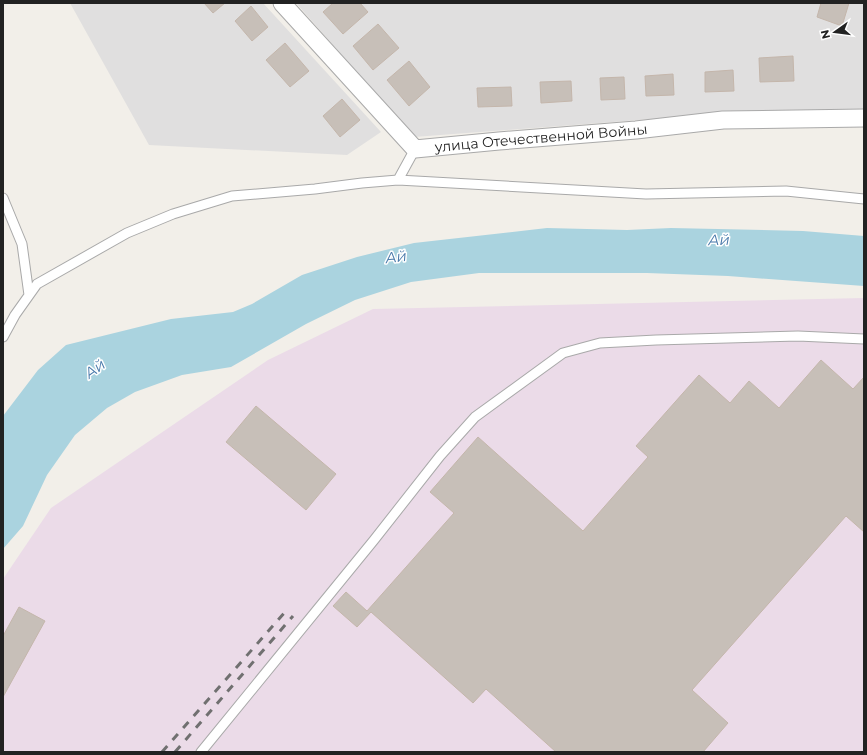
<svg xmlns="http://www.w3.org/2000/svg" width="867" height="755" font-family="Montserrat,sans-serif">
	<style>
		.residential { fill: #e0dfdf }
		.industrial { fill: #ebdbe8 }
		.water { fill: #aad3df }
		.building { fill: #c7bfb8; stroke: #c4b6ab }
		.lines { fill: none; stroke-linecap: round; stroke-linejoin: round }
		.lane-casing { stroke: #a9a9a9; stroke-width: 11 }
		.street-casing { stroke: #a9a9a9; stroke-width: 19 }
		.lane { stroke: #fff; stroke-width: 9 }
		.street { stroke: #fff; stroke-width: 17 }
		.rail { stroke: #707070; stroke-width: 3; stroke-dasharray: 8 8; stroke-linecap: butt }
		.labels { text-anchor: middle; stroke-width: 3; stroke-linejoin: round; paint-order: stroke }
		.street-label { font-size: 14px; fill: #222; stroke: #fff }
		.water-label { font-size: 15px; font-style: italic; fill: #4a7aab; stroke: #fff }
	</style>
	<rect width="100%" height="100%" fill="#f2efe9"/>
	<!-- residential -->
	<path class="residential" d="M 70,3 L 263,3 L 381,132 L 347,155 L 149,145 Z
		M 296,3 L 864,3 L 864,110 L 652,119 L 414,137 Z"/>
	<!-- industrial -->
	<path class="industrial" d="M 864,298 L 864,752 L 3,752 L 3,579 L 51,508 L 268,360 L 373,309 Z"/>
	<!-- water -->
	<path class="water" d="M 547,228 L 627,230 L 671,228 L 803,231 L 864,236 L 864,286 L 728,276 L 647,273 L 479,273 L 411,282 L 355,300 L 306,324 L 231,367 L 182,375 L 135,392 L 107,408 L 75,435 L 47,475 L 23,526 L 3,549 L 3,416 L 38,370 L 66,345 L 171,319 L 233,312 L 252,304 L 302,275 L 357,257 L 414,243 Z"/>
	<!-- building -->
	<path class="building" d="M 204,3 L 225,3 L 213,13 Z
		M 333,3 L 360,3 L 368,12 L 343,34 L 323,12 Z
		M 821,3 L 849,3 L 842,26 L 817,17 Z
		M 251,6 L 268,27 L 252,41 L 235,21 Z
		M 378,24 L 399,48 L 373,70 L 353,46 Z
		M 285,43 L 309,71 L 290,87 L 266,60 Z
		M 793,56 L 794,81 L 760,82 L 759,58 Z
		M 409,61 L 430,87 L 409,106 L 387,80 Z
		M 733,70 L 734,91 L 705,92 L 705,72 Z
		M 673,74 L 674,95 L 646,96 L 645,76 Z
		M 624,77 L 625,99 L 601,100 L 600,78 Z
		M 571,81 L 572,101 L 541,103 L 540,82 Z
		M 511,87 L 512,106 L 478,107 L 477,88 Z
		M 342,99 L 360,120 L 340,137 L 323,116 Z
		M 821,360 L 853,389 L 864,377 L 864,532 L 846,516 L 692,690 L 728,723 L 703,752 L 556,752 L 486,689 L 473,703 L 371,612 L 357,627 L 333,606 L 346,592 L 367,611 L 454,513 L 430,492 L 478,437 L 583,531 L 648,457 L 636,446 L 699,375 L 730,403 L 749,381 L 779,408 Z
		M 256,406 L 336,474 L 306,510 L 226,442 Z
		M 19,607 L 45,621 L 3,697 L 3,636 Z"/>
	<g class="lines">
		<defs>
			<path id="lane" d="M 398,180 L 415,149
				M 3,198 L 22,244 L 29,295
				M 3,337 L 15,315 L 37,284 L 127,233 L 173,214 L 232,196 L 315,189 L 362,183 L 398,180 L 646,194 L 786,191 L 864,199
				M 201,752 L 374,540 L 440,456 L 475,417 L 563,353 L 600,343 L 656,340 L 798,336 L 864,339"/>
			<g id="street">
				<path id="s1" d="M 282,3 L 415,149 L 499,141 L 636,130 L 723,120 L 864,118"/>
			</g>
		</defs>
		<!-- lane casing -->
		<use href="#lane" class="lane-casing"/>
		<!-- street casing -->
		<use href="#street" class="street-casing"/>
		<!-- lane -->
		<use href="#lane" class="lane"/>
		<!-- street -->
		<use href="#street" class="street"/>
		<!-- rail -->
		<path class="rail" d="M 162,752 L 286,611
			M 175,752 L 293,616"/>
	</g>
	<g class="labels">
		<!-- street labels -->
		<g class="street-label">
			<text dy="5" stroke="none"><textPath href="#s1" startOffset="324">улица Отечественной Войны</textPath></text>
		</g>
		<!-- water labels -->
		<g class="water-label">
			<text transform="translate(719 240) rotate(-1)" y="5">Ай</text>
			<text transform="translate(396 257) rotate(-7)" y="5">Ай</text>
			<text transform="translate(95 369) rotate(-36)" y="5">Ай</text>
		</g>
	</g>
	<!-- border -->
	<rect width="867" height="755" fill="none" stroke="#222222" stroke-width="8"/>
	<!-- north arrow -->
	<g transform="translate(835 32) rotate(256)" stroke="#ffffff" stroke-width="3" paint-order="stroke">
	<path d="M0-3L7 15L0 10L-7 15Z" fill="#222222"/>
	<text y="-6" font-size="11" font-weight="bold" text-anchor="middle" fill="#222222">N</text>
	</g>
</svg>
